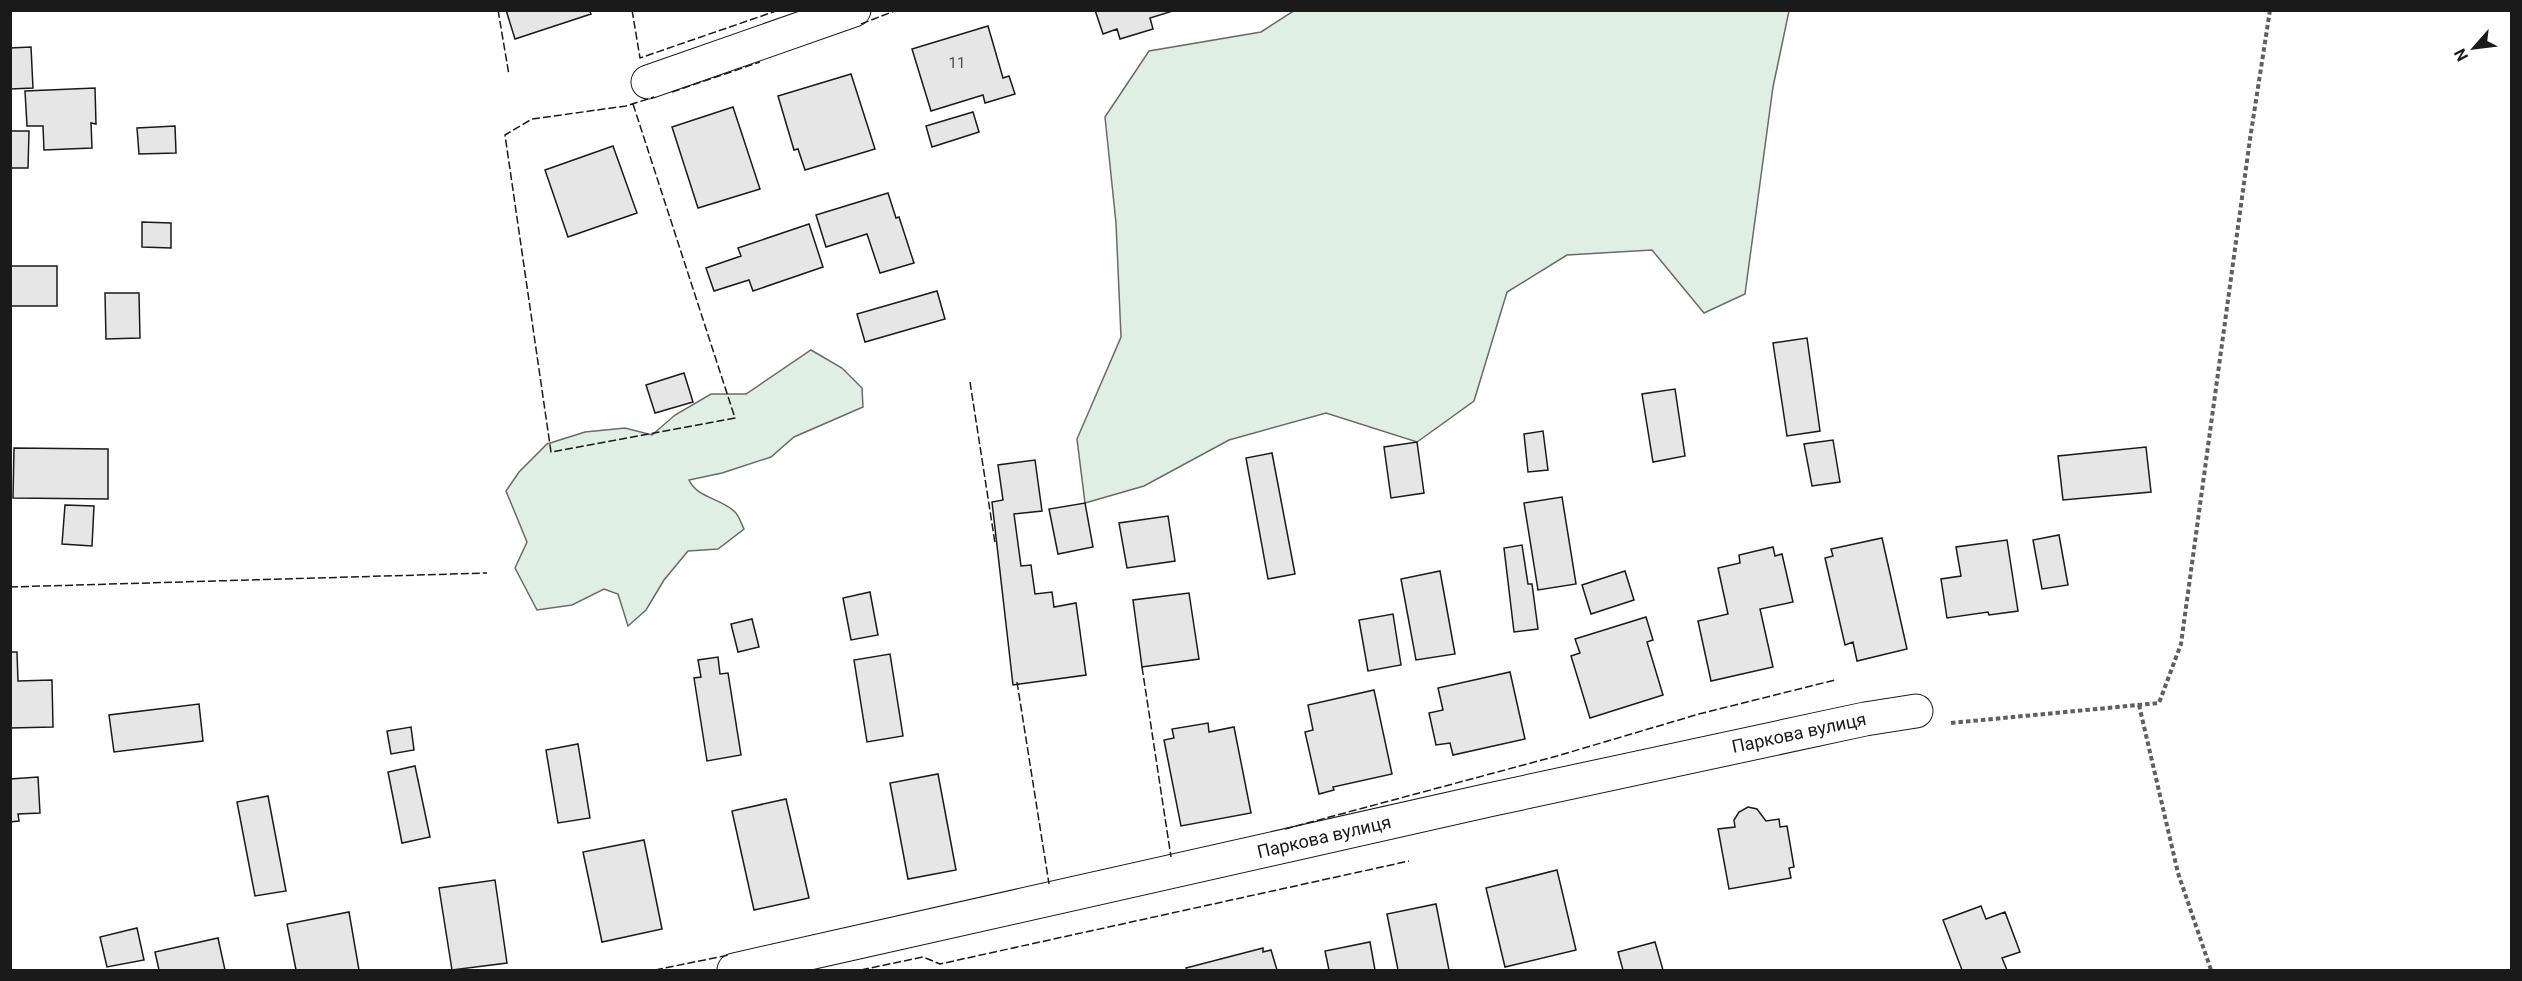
<svg xmlns="http://www.w3.org/2000/svg" width="2522" height="981" font-family="Roboto,sans-serif">
	<style>
		.green { fill: #e0efe3; stroke: #6a6a6a; stroke-width: 1.5 }
		.building { fill: #e6e6e6; stroke: #1a1a1a; stroke-width: 1.5 }
		.lines { fill: none; stroke-linecap: round; stroke-linejoin: round }
		.minor-casing { stroke: #1a1a1a; stroke-width: 35 }
		.path { stroke: #5f5f5f; stroke-width: 4; stroke-dasharray: 4.5 3; stroke-linecap: butt }
		.minor { stroke: #fff; stroke-width: 33 }
		.fence { stroke: #1a1a1a; stroke-width: 1.5; stroke-dasharray: 8 3; stroke-linecap: butt }
		.labels { text-anchor: middle; stroke-width: 4.5; stroke-linejoin: round; paint-order: stroke }
		.number-label { font-size: 15px; fill: #4d4d4d }
		.street-label { font-size: 18px; fill: #1a1a1a; stroke: #fff }
	</style>
	<rect width="100%" height="100%" fill="#fff"/>
	<!-- green -->
	<path class="green" d="M 1295,10 L 1789,11 L 1773,87 L 1745,294 L 1704,313 L 1652,250 L 1567,255 L 1507,292 L 1474,401 L 1417,442 L 1326,413 L 1229,440 L 1144,486 L 1085,503 L 1077,439 L 1121,337 L 1116,223 L 1105,117 L 1149,51 L 1261,32 Z
		M 811,350 L 842,368 L 862,388 L 863,407 L 794,437 L 771,457 L 722,473 L 689,480 C 697,498 721,498 735,512 C 739,516 741,523 744,529 L 718,549 L 688,551 L 664,580 L 646,610 L 628,626 L 618,594 L 604,589 L 572,605 L 537,610 L 515,568 L 527,542 L 506,491 L 519,472 L 547,444 L 585,432 L 625,428 L 652,435 L 675,415 L 711,394 L 746,394 Z"/>
	<!-- building -->
	<path class="building" d="M 506,10 L 589,10 L 591,14 L 515,39 Z
		M 1095,10 L 1172,10 L 1173,11 L 1150,18 L 1153,29 L 1120,39 L 1117,29 L 1103,34 Z
		M 988,26 L 1003,78 L 1009,76 L 1015,94 L 985,103 L 983,95 L 931,111 L 912,49 Z
		M 31,47 L 33,88 L 10,89 L 10,48 Z
		M 851,74 L 875,149 L 805,170 L 798,149 L 794,150 L 778,96 Z
		M 95,88 L 96,124 L 91,123 L 92,148 L 44,150 L 43,126 L 27,126 L 25,91 Z
		M 733,107 L 760,189 L 698,208 L 672,127 Z
		M 973,112 L 979,132 L 932,147 L 926,126 Z
		M 175,126 L 176,153 L 139,154 L 137,128 Z
		M 10,131 L 29,131 L 28,168 L 11,168 L 11,180 Z
		M 613,146 L 637,213 L 568,237 L 545,170 Z
		M 888,193 L 896,218 L 899,217 L 914,263 L 880,273 L 867,234 L 826,247 L 816,215 Z
		M 142,222 L 171,223 L 171,248 L 142,247 Z
		M 809,224 L 823,267 L 753,291 L 749,280 L 714,291 L 706,268 L 741,256 L 738,248 Z
		M 10,266 L 57,266 L 57,306 L 10,306 Z
		M 937,291 L 945,319 L 865,342 L 857,314 Z
		M 105,293 L 139,293 L 140,338 L 106,339 Z
		M 1807,338 L 1820,431 L 1787,436 L 1773,343 Z
		M 684,373 L 693,402 L 655,413 L 646,385 Z
		M 1675,389 L 1685,456 L 1653,462 L 1642,394 Z
		M 1543,431 L 1548,470 L 1528,472 L 1524,434 Z
		M 1833,440 L 1840,482 L 1812,486 L 1804,444 Z
		M 1417,442 L 1424,493 L 1391,498 L 1384,447 Z
		M 2146,447 L 2151,492 L 2063,500 L 2058,456 Z
		M 14,448 L 108,449 L 108,499 L 13,498 Z
		M 1272,453 L 1295,574 L 1268,579 L 1246,458 Z
		M 1035,460 L 1042,511 L 1014,514 L 1021,566 L 1031,565 L 1035,594 L 1052,592 L 1054,607 L 1076,603 L 1086,675 L 1013,685 L 992,502 L 1003,500 L 998,465 Z
		M 1562,497 L 1576,584 L 1538,590 L 1524,503 Z
		M 1085,503 L 1093,547 L 1058,554 L 1049,509 Z
		M 65,505 L 94,506 L 92,546 L 62,544 Z
		M 1168,516 L 1175,561 L 1127,568 L 1119,523 Z
		M 2059,535 L 2068,585 L 2042,589 L 2033,540 Z
		M 1882,538 L 1907,649 L 1857,661 L 1853,642 L 1845,645 L 1825,558 L 1833,556 L 1831,549 Z
		M 2007,540 L 2018,611 L 1989,615 L 1988,612 L 1947,618 L 1941,579 L 1961,576 L 1956,547 Z
		M 1522,545 L 1528,584 L 1532,584 L 1538,629 L 1514,632 L 1504,548 Z
		M 1773,547 L 1775,556 L 1782,554 L 1793,602 L 1760,609 L 1773,667 L 1711,681 L 1698,621 L 1728,614 L 1718,568 L 1740,563 L 1739,555 Z
		M 1440,571 L 1455,654 L 1416,660 L 1401,579 Z
		M 1625,571 L 1634,600 L 1591,614 L 1582,585 Z
		M 870,592 L 878,635 L 851,640 L 843,598 Z
		M 1189,593 L 1199,659 L 1142,667 L 1133,600 Z
		M 1393,614 L 1401,665 L 1368,671 L 1359,620 Z
		M 1646,617 L 1653,640 L 1647,642 L 1663,695 L 1590,718 L 1571,656 L 1580,653 L 1575,639 Z
		M 752,619 L 759,647 L 738,652 L 731,624 Z
		M 10,652 L 17,652 L 18,681 L 52,680 L 53,727 L 10,728 Z
		M 890,654 L 903,736 L 867,742 L 854,660 Z
		M 718,657 L 720,674 L 728,673 L 741,755 L 707,761 L 694,678 L 701,677 L 698,660 Z
		M 1510,672 L 1525,739 L 1453,755 L 1450,743 L 1436,745 L 1429,713 L 1443,710 L 1438,688 Z
		M 1374,690 L 1392,774 L 1333,787 L 1334,790 L 1319,794 L 1305,732 L 1313,730 L 1308,705 Z
		M 199,704 L 203,741 L 114,752 L 109,715 Z
		M 1208,723 L 1209,732 L 1234,727 L 1251,813 L 1181,826 L 1164,740 L 1174,738 L 1172,729 Z
		M 411,727 L 414,750 L 391,754 L 387,731 Z
		M 578,744 L 590,818 L 558,823 L 546,750 Z
		M 415,766 L 430,837 L 402,843 L 388,772 Z
		M 938,774 L 956,870 L 908,879 L 890,783 Z
		M 38,777 L 40,813 L 18,814 L 19,821 L 10,822 L 10,779 Z
		M 268,796 L 286,891 L 255,896 L 237,802 Z
		M 786,799 L 809,898 L 754,910 L 732,811 Z
		M 1748,807 L 1757,809 L 1766,821 L 1779,819 L 1780,827 L 1787,826 L 1794,867 L 1789,868 L 1791,878 L 1729,889 L 1718,829 L 1735,827 L 1734,820 L 1739,812 Z
		M 644,840 L 662,929 L 602,942 L 583,852 Z
		M 1557,870 L 1576,950 L 1505,967 L 1486,888 Z
		M 495,880 L 507,963 L 452,970 L 439,888 Z
		M 1436,904 L 1449,970 L 1398,970 L 1387,914 Z
		M 1981,906 L 1986,919 L 2005,912 L 2020,952 L 2002,958 L 2007,970 L 1962,970 L 1943,920 Z
		M 349,912 L 359,970 L 296,970 L 287,924 Z
		M 137,928 L 144,960 L 107,967 L 100,937 Z
		M 218,938 L 225,970 L 159,970 L 155,952 Z
		M 1370,942 L 1375,970 L 1329,970 L 1325,951 Z
		M 1655,942 L 1663,970 L 1623,970 L 1618,952 Z
		M 1263,948 L 1263,952 L 1271,950 L 1277,970 L 1187,970 L 1186,968 Z"/>
	<g class="lines">
		<defs>
			<path id="minor" d="M 648,82 L 854,10
				M 734,970 L 1489,800 L 1865,719 L 1916,711"/>
		</defs>
		<!-- minor casing -->
		<use href="#minor" class="minor-casing"/>
		<!-- path -->
		<path class="path" d="M 2139,705 L 2178,873 L 2211,970
			M 1951,723 L 2159,703 L 2181,644 L 2250,139 L 2270,10"/>
		<!-- minor -->
		<use href="#minor" class="minor"/>
		<!-- fence -->
		<path class="fence" d="M 498,10 L 509,75
			M 632,10 L 640,58 L 779,10
			M 861,24 L 897,10
			M 672,92 L 760,62
			M 633,104 L 735,418 L 551,452 L 505,135 L 532,119 L 626,106 L 654,97
			M 970,382 L 995,543
			M 10,587 L 487,573
			M 1142,667 L 1171,857
			M 1017,682 L 1049,884
			M 1285,829 L 1557,756 L 1699,714 L 1835,680
			M 655,970 L 729,955
			M 861,970 L 923,957 L 940,964 L 1409,861"/>
	</g>
	<g class="labels">
		<!-- number labels -->
		<g class="number-label">
			<text x="957" y="68">11</text>
		</g>
		<!-- street labels -->
		<g class="street-label">
			<text transform="translate(1799 733) rotate(-12)" y="6">Паркова вулиця</text>
			<text transform="translate(1324 837) rotate(-13)" y="6">Паркова вулиця</text>
		</g>
	</g>
	<!-- border -->
	<rect width="2522" height="981" fill="none" stroke="#1a1a1a" stroke-width="24"/>
	<!-- north arrow -->
	<g transform="translate(2474 48) rotate(242)" stroke="#ffffff" stroke-width="4.5" paint-order="stroke">
	<path d="M0-4.5L10 22L0 15L-10 22Z" fill="#1a1a1a"/>
	<text y="-9" font-size="16" font-weight="bold" text-anchor="middle" fill="#1a1a1a">N</text>
	</g>
</svg>
